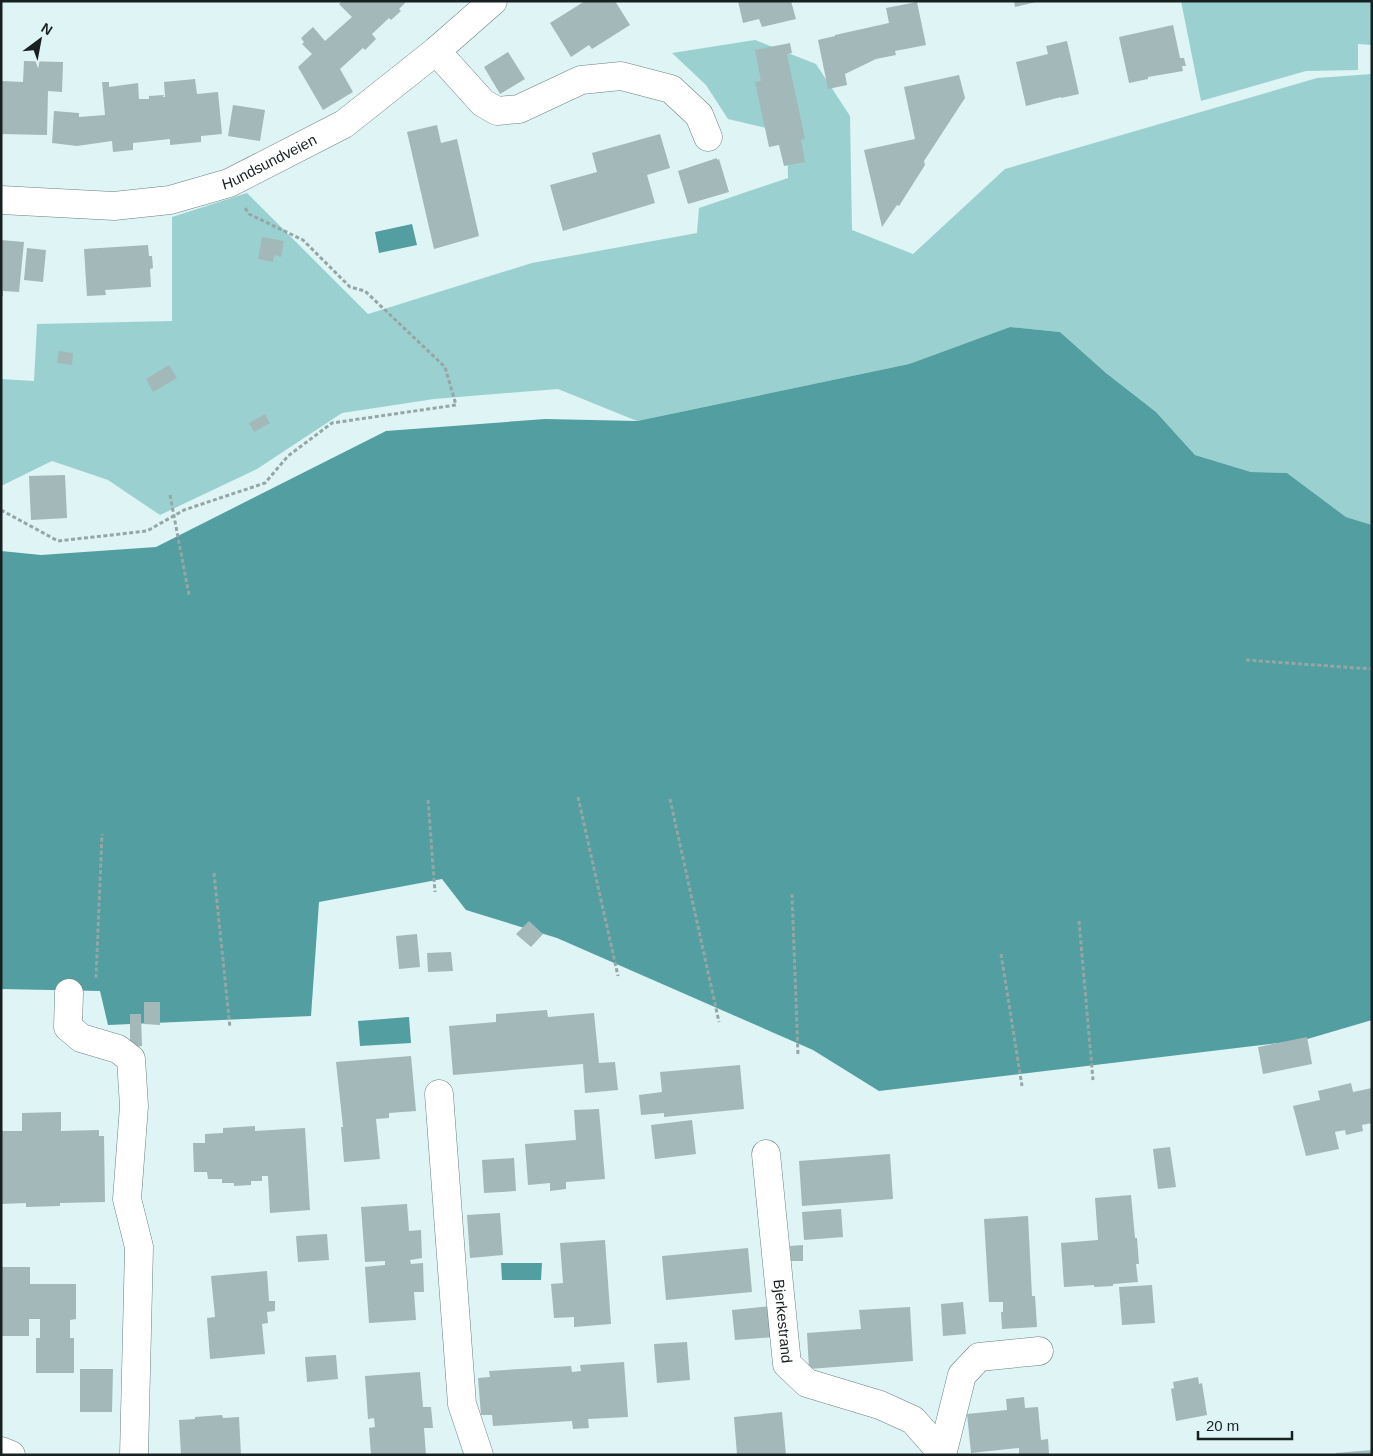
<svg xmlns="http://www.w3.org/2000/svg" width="1373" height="1456" font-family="Arial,sans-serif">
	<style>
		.green { fill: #9bd0d1 }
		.water { fill: #529ea1 }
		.building { fill: #a3b8b8 }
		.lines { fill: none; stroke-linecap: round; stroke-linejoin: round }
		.minor-casing { stroke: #6c8081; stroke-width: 29 }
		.path { stroke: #95a6a6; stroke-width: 3; stroke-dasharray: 4 2.5; stroke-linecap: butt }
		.minor { stroke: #fff; stroke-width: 28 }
		.labels { text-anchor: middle; stroke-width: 4.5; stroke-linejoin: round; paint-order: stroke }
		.street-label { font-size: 15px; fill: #182121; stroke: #def4f5 }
	</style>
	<rect width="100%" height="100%" fill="#def4f5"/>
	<!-- green -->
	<path class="green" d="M 1181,1 L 1372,1 L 1372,45 L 1358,44 L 1358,70 L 1306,71 L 1201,101 Z
		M 755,40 L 816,64 L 850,116 L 852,230 L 913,254 L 1005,169 L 1317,78 L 1372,74 L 1372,525 L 1346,517 L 1287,473 L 1251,472 L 1195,455 L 1156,412 L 1106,373 L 1060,332 L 1010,327 L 909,364 L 637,421 L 558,389 L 434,399 L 342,413 L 257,469 L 160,515 L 108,480 L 52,461 L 1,486 L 1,379 L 34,381 L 37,324 L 172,321 L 172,217 L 247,193 L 368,314 L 532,263 L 697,233 L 699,208 L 788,178 L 787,133 L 728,119 L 706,85 L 672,53 Z"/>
	<!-- water -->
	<path class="water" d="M 412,224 L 417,245 L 379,253 L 375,232 Z
		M 1010,327 L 1060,332 L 1106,373 L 1156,412 L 1195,455 L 1251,472 L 1287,473 L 1346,517 L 1372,525 L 1372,1020 L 1304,1040 L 879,1091 L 813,1050 L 557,938 L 466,910 L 442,879 L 319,902 L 311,1016 L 108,1025 L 100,991 L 1,989 L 1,551 L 41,555 L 156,547 L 386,431 L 545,419 L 637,421 L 909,364 Z
		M 409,1017 L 411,1043 L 360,1046 L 358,1021 Z
		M 501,1263 L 542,1263 L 541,1280 L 502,1280 Z"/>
	<!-- building -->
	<path class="building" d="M 342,1 L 407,1 L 399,9 L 401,11 L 391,20 L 389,18 L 372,34 L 376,39 L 365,50 L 363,48 L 340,69 L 353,92 L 323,110 L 298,67 L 312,54 L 302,44 L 304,42 L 301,38 L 313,27 L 325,41 L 352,17 L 339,4 Z
		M 585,1 L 615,1 L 630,25 L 592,49 L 589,45 L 571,57 L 550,23 Z
		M 738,1 L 791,1 L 796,19 L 762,27 L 759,19 L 743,23 Z
		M 1014,1 L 1036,1 L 1036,2 L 1015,7 Z
		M 917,2 L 926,45 L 895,51 L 896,55 L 876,59 L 845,74 L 847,85 L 828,89 L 818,40 L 835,36 L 835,35 L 889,23 L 886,8 Z
		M 1173,25 L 1180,58 L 1184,58 L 1186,66 L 1182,66 L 1183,71 L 1148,77 L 1148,79 L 1129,83 L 1119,37 Z
		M 1067,41 L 1079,94 L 1061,98 L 1061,97 L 1026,106 L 1016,62 L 1048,54 L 1046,46 Z
		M 790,43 L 792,53 L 787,54 L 805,139 L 801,140 L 805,162 L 784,166 L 779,145 L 769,147 L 755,82 L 761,81 L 755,50 Z
		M 508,52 L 525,79 L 500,94 L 484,67 Z
		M 24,61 L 63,62 L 62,92 L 48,91 L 47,135 L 1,134 L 1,81 L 23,82 Z
		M 959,75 L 965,98 L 924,161 L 925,165 L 899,206 L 897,205 L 882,227 L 864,150 L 915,139 L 904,87 Z
		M 195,79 L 197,94 L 218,92 L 222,134 L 201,136 L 201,142 L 170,145 L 170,139 L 133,143 L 133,150 L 113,152 L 112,141 L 77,146 L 52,143 L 54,111 L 79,113 L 79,117 L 105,115 L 102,82 L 109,82 L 109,87 L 138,83 L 139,99 L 149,99 L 149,96 L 164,95 L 163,97 L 165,97 L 164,82 Z
		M 233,105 L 265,110 L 260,141 L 228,136 Z
		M 437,125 L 441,143 L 457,139 L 479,236 L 434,249 L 407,132 Z
		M 660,134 L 670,168 L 647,175 L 655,203 L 563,231 L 550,185 L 597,172 L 592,153 Z
		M 717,158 L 717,160 L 719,159 L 729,192 L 688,204 L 678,171 Z
		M 262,237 L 284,241 L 281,257 L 274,255 L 273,262 L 258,259 Z
		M 1,240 L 24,242 L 19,292 L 3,291 L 3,296 L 1,296 Z
		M 148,245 L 149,256 L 152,256 L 153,268 L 150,269 L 151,287 L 105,290 L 106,295 L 87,296 L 84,249 Z
		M 27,248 L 46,250 L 43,282 L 24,280 Z
		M 59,351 L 73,353 L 72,365 L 57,363 Z
		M 169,365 L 177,378 L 153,392 L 146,379 Z
		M 265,414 L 270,423 L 254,432 L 249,423 Z
		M 65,475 L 67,518 L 31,520 L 29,476 Z
		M 529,921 L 543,934 L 531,947 L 516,934 Z
		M 417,934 L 420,967 L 399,969 L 396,936 Z
		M 451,952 L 453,971 L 428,972 L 427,953 Z
		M 144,1002 L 160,1002 L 160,1025 L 144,1024 Z
		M 547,1010 L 548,1017 L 594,1013 L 599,1063 L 615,1062 L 618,1090 L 585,1093 L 583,1064 L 453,1075 L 449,1026 L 496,1022 L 496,1014 Z
		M 130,1014 L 141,1014 L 142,1046 L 130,1047 Z
		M 1307,1037 L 1312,1064 L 1263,1074 L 1258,1047 Z
		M 411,1056 L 416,1111 L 389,1113 L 389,1118 L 376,1119 L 380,1159 L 344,1162 L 341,1127 L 343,1127 L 336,1062 Z
		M 740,1065 L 744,1109 L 664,1117 L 664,1113 L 641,1115 L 639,1095 L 662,1092 L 660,1072 Z
		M 1351,1083 L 1353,1092 L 1372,1088 L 1372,1123 L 1362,1125 L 1363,1131 L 1346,1135 L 1345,1130 L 1335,1132 L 1339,1149 L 1306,1156 L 1293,1106 L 1320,1100 L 1318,1091 Z
		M 599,1109 L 605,1179 L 566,1182 L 566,1189 L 550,1191 L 550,1183 L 528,1185 L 525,1144 L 576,1140 L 574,1110 Z
		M 61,1112 L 61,1131 L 99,1130 L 99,1136 L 104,1136 L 105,1202 L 60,1203 L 60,1206 L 26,1207 L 26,1203 L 1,1204 L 1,1131 L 22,1131 L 22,1113 Z
		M 692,1120 L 696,1154 L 655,1159 L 651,1125 Z
		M 255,1126 L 255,1131 L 305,1128 L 310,1210 L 270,1213 L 268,1176 L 262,1176 L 262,1181 L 251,1181 L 251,1185 L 234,1186 L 234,1183 L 222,1183 L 222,1179 L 208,1179 L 207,1172 L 194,1172 L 193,1143 L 205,1143 L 205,1134 L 223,1133 L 223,1128 Z
		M 1170,1147 L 1176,1187 L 1158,1189 L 1153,1149 Z
		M 890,1154 L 893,1199 L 802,1206 L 799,1161 Z
		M 514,1158 L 516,1191 L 484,1193 L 482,1160 Z
		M 1131,1195 L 1135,1238 L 1137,1238 L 1139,1264 L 1136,1264 L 1138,1282 L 1113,1284 L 1113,1286 L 1094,1287 L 1094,1285 L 1064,1287 L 1061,1243 L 1098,1240 L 1095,1198 Z
		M 407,1204 L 409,1231 L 421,1230 L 422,1258 L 410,1260 L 411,1264 L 423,1263 L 424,1292 L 414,1292 L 416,1320 L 369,1323 L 365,1267 L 385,1265 L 385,1261 L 365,1262 L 361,1207 Z
		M 841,1209 L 843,1237 L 804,1240 L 802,1212 Z
		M 500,1213 L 503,1255 L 470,1258 L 467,1215 Z
		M 1028,1216 L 1032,1296 L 1035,1296 L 1037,1327 L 1002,1329 L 1001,1312 L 1003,1312 L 1003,1302 L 989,1302 L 984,1219 Z
		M 327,1234 L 329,1260 L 298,1262 L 296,1236 Z
		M 605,1240 L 611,1324 L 574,1327 L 574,1317 L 554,1318 L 551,1284 L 563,1283 L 560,1243 Z
		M 803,1245 L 803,1261 L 791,1261 L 790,1246 Z
		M 748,1248 L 752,1292 L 666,1300 L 662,1256 Z
		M 2,1267 L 30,1267 L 30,1284 L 76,1284 L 76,1319 L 70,1320 L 70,1338 L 74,1338 L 74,1373 L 36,1373 L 36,1338 L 40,1338 L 40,1319 L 29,1319 L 29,1336 L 2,1336 Z
		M 267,1271 L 269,1301 L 275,1301 L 275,1311 L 267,1312 L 268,1323 L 262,1324 L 265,1354 L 210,1359 L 207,1318 L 215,1317 L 211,1276 Z
		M 1152,1285 L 1155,1323 L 1122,1325 L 1119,1287 Z
		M 963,1302 L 966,1334 L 943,1336 L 941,1304 Z
		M 772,1306 L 775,1337 L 735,1340 L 732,1310 Z
		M 910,1307 L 913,1361 L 809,1369 L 807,1333 L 861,1329 L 859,1310 Z
		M 687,1342 L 690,1380 L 657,1383 L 654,1344 Z
		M 336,1355 L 338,1379 L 307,1382 L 305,1357 Z
		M 624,1362 L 628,1417 L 588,1419 L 589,1428 L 573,1429 L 572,1421 L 493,1426 L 492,1415 L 481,1415 L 478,1378 L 490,1377 L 489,1371 L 571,1366 L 572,1372 L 581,1371 L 580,1365 Z
		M 80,1369 L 113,1369 L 112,1412 L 80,1412 Z
		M 420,1372 L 423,1407 L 431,1407 L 433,1428 L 424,1428 L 426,1455 L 371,1455 L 369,1428 L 375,1427 L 374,1418 L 368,1419 L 365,1376 Z
		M 1198,1377 L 1199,1384 L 1202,1383 L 1207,1415 L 1176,1421 L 1171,1389 L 1174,1388 L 1173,1382 Z
		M 1024,1397 L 1025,1408 L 1038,1407 L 1041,1440 L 1048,1439 L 1049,1454 L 1019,1455 L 1019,1448 L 971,1453 L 967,1414 L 1007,1410 L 1006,1399 Z
		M 782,1412 L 786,1455 L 737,1455 L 734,1417 Z
		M 222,1415 L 223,1418 L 239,1417 L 241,1455 L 181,1455 L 179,1420 L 195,1419 L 195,1417 Z
		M 1372,1450 L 1372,1455 L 1336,1455 L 1336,1453 Z"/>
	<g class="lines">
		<defs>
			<g id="minor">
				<path d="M 436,51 L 483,103 L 497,111 L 519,109 L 581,80 L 621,76 L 671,89 L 699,115 L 708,137"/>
				<path id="s1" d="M 1,200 L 114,206 L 170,200 L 229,183 L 344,124 L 436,51 L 493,1"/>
				<path d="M 69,993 L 68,1027 L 81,1038 L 118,1049 L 131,1059 L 134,1106 L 127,1199 L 139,1247 L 134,1455"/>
				<path d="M 439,1094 L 462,1404 L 479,1455"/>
				<path id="s2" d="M 766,1154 L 787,1364 L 807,1383 L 880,1405 L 913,1420 L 942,1453"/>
				<path d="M 1,1451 L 11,1455"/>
				<path d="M 942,1455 L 962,1375 L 979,1357 L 1039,1351"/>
			</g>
		</defs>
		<!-- minor casing -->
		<use href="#minor" class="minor-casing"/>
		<!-- path -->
		<path class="path" d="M 170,495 L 189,595
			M 1,510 L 58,541 L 147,531 L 184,510 L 265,483 L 288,456 L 332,423 L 456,405 L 445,367 L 365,291 L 350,287 L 303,240 L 249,214 L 245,208
			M 1246,660 L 1372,669
			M 578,797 L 618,976
			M 670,799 L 719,1022
			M 428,800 L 435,892
			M 214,873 L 230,1028
			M 792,894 L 798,1055
			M 1079,921 L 1093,1080
			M 1001,954 L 1022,1086
			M 96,978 L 102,834"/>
		<!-- minor -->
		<use href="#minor" class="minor"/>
	</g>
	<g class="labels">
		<!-- street labels -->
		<g class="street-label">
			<text dy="5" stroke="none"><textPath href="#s1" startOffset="276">Hundsundveien</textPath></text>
			<text dy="5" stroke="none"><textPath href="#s2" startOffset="168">Bjerkestrand</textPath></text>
		</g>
	</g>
	<!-- border -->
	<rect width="1373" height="1456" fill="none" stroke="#182121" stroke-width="5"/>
	<!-- north arrow -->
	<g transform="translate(40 40) rotate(32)" stroke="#def4f5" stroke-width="4" paint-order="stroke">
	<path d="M0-4L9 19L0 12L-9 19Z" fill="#182121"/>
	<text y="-8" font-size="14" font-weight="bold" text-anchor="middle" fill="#182121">N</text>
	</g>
	<!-- scale -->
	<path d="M1198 1431v8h94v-8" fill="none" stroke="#182121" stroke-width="2.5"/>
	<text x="1206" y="1431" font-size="15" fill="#182121" stroke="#def4f5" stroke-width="4" paint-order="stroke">20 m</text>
</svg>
